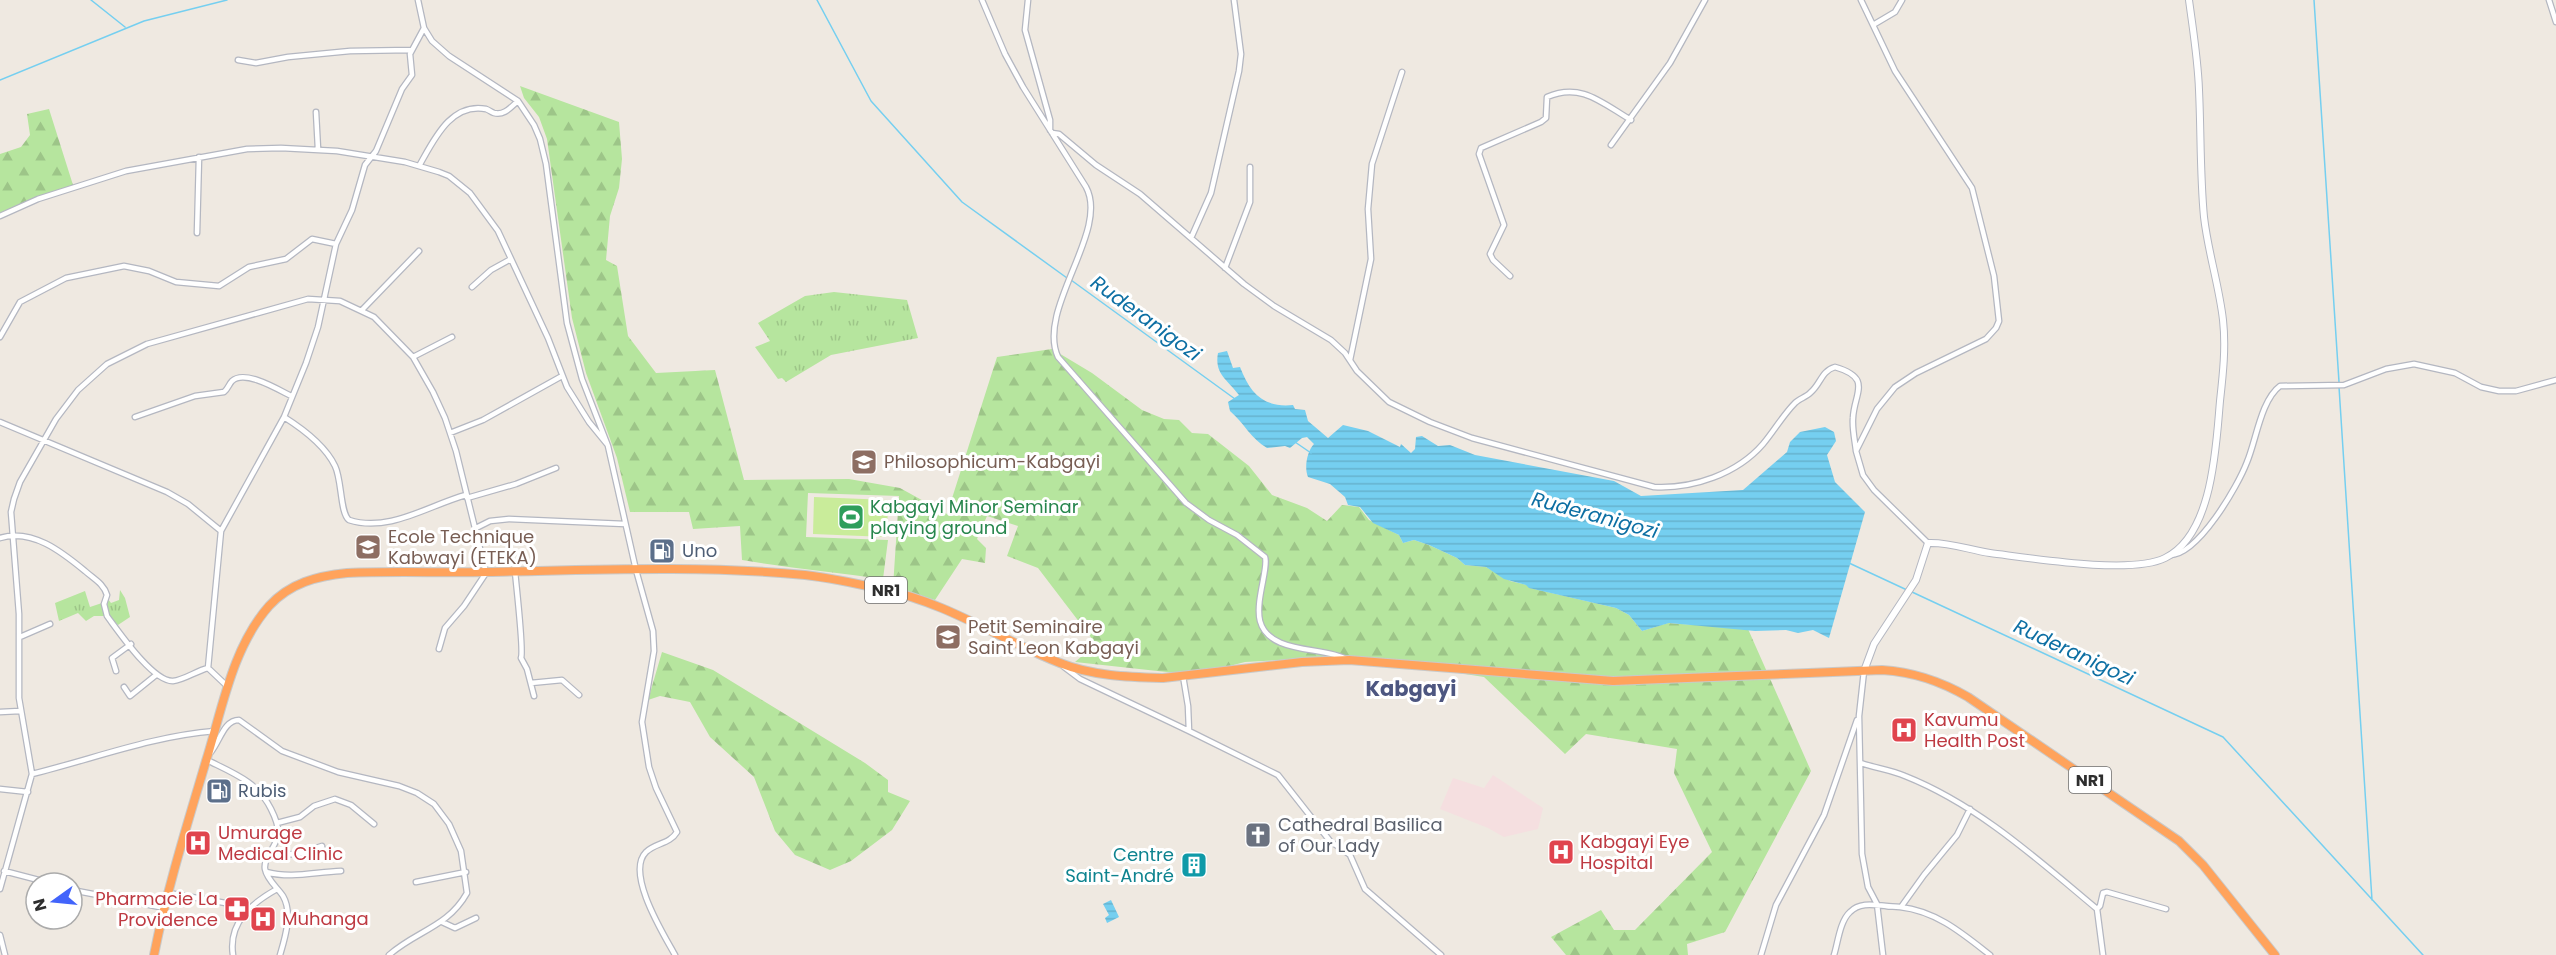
<svg xmlns="http://www.w3.org/2000/svg" width="2556" height="955" font-family="Poppins,sans-serif">
	<style>
		.medical { fill: #f5dfe0 }
		.grass { fill: url(#grass-tufts) }
		.forest { fill: url(#forest-firs) }
		.pitch { fill: #c9ec9a }
		.water { fill: url(#water-rules) }
		.lines { fill: none; stroke-linecap: round; stroke-linejoin: round }
		.stream { stroke: #75cff0; stroke-width: 1.5 }
		.street-casing { stroke: #b4b7c1; stroke-width: 7 }
		.secondary-casing { stroke: #b4b7c1; stroke-width: 8 }
		.highway-casing { stroke: #c9c9c9; stroke-width: 10 }
		.street { stroke: #fff; stroke-width: 4.5 }
		.secondary { stroke: #fff; stroke-width: 6 }
		.highway { stroke: #ffa35c; stroke-width: 8 }
		.labels { text-anchor: middle; stroke-width: 6; stroke-linejoin: round; paint-order: stroke }
		.shield { fill: #fff; stroke: #6d6d6d; stroke-width: 1.5 }
		.shield-label { font-size: 16px; font-weight: bold; fill: #2e2e2e }
		.education-label { font-size: 18px; fill: #785e54; stroke: #fff; text-anchor: start }
		.leisure-label { font-size: 18px; fill: #27864d; stroke: #fff; text-anchor: start }
		.service-label { font-size: 18px; fill: #4e5e75; stroke: #fff; text-anchor: start }
		.health-label { font-size: 18px; fill: #be3a42; stroke: #fff; text-anchor: start }
		.worship-label { font-size: 18px; fill: #5b616d; stroke: #fff; text-anchor: start }
		.culture-label { font-size: 18px; fill: #0d838f; stroke: #fff; text-anchor: end }
		.water-label { font-size: 20px; font-style: italic; fill: #0d6fa3; stroke: #fff }
		.quarter-label { font-size: 21px; font-weight: bold; fill: #4d5680; stroke: #fff }
	</style>
	<defs>
		<pattern id="grass-tufts" width="24" height="20" patternUnits="userSpaceOnUse" patternTransform="scale(1.5)"><rect width="24" height="20" fill="#b6e59e"/><path d="M3 7l-1-3M5 7V3M7 7l1-3M15 17l-1-3M17 17v-4M19 17l1-3" fill="none" stroke="#9dc588"/></pattern>
		<pattern id="forest-firs" width="22" height="20" patternUnits="userSpaceOnUse" patternTransform="scale(1.5)"><rect width="22" height="20" fill="#b6e59e"/><path d="M5 1l3.5 6h-7zM16 11l3.5 6h-7z" fill="#9dc588"/></pattern>
		<pattern id="water-rules" width="6" height="5" patternUnits="userSpaceOnUse" patternTransform="scale(1.5)"><rect width="6" height="5" fill="#75cff0"/><path d="M0 2.5h6" fill="none" stroke="#66b2ce"/></pattern>
	</defs>
	<rect width="100%" height="100%" fill="#efe9e1"/>
	<!-- medical -->
	<path class="medical" d="M 1493,775 L 1543,808 L 1538,829 L 1504,837 L 1488,828 L 1440,809 L 1453,778 L 1484,788 Z"/>
	<!-- grass -->
	<path class="grass" d="M 834,292 L 907,300 L 918,338 L 831,355 L 786,382 L 782,378 L 778,379 L 755,347 L 770,341 L 758,323 L 805,296 Z
		M 120,590 L 125,598 L 130,617 L 118,625 C 109,617 105,612 108,599 L 111,603 L 119,600 Z
		M 85,591 L 90,607 L 102,603 L 105,616 L 94,616 L 86,621 L 78,613 L 59,621 L 55,603 Z"/>
	<!-- forest -->
	<path class="forest" d="M 520,86 L 619,122 L 622,159 L 619,188 L 610,216 L 606,260 L 617,266 L 628,336 L 656,373 L 715,370 L 744,480 L 849,479 L 900,488 L 947,514 L 997,357 L 1052,349 L 1092,373 L 1142,410 L 1164,419 L 1179,420 L 1192,433 L 1208,434 L 1249,466 L 1272,495 L 1307,508 L 1327,521 L 1342,505 L 1359,507 L 1369,520 L 1399,535 L 1403,543 L 1414,540 L 1429,545 L 1457,558 L 1465,565 L 1486,567 L 1510,581 L 1527,585 L 1530,588 L 1616,608 L 1629,615 L 1642,631 L 1668,623 L 1748,629 L 1811,771 L 1725,932 L 1687,944 L 1688,955 L 1566,955 L 1551,937 L 1601,910 L 1614,930 L 1635,930 L 1712,852 L 1674,773 L 1677,749 L 1586,734 L 1565,754 L 1484,677 L 1351,656 L 1245,662 L 1194,675 L 1075,662 L 1096,644 L 1038,568 L 1007,556 L 1018,526 L 987,516 L 977,539 L 986,548 L 985,563 L 962,559 L 935,600 L 893,587 L 899,496 L 808,493 L 806,537 L 888,540 L 883,579 C 836,572 789,568 742,560 L 740,526 L 693,529 L 689,512 L 630,512 L 617,458 L 586,373 L 572,318 L 547,139 L 539,117 L 524,98 Z
		M 49,109 L 73,185 L 31,200 L 0,214 L 0,154 L 21,147 L 30,135 L 27,114 Z
		M 662,652 L 713,670 L 865,763 L 888,780 L 888,792 L 910,801 L 892,830 L 851,861 L 830,870 L 795,855 L 775,831 L 754,777 L 710,737 L 690,702 L 660,696 L 648,700 Z"/>
	<!-- pitch -->
	<path class="pitch" d="M 814,497 L 888,500 L 887,537 L 813,534 Z"/>
	<!-- water -->
	<path class="water" d="M 1227,351 L 1233,368 L 1240,367 C 1250,393 1263,408 1293,405 L 1295,409 L 1305,410 L 1308,421 L 1328,438 L 1343,425 L 1368,431 L 1400,447 L 1401,444 L 1411,453 L 1415,449 L 1416,437 L 1422,436 L 1438,446 L 1450,445 L 1475,455 L 1614,481 L 1641,496 L 1743,490 L 1787,452 L 1790,442 L 1800,432 L 1825,427 L 1834,432 L 1836,441 L 1827,455 L 1835,482 L 1865,512 L 1829,638 L 1813,630 L 1798,633 L 1786,630 L 1755,631 L 1669,623 L 1642,631 L 1629,615 L 1616,608 L 1529,588 L 1526,585 L 1504,579 L 1486,567 L 1465,565 L 1457,558 L 1429,545 L 1414,540 L 1403,543 L 1399,535 L 1373,523 L 1360,507 L 1348,505 L 1345,497 L 1330,484 L 1308,477 C 1304,468 1307,451 1314,444 L 1307,437 L 1302,438 L 1290,448 L 1285,446 L 1267,448 C 1251,439 1244,423 1230,411 L 1228,402 L 1239,395 C 1228,380 1214,374 1218,353 Z
		M 1111,900 L 1119,917 L 1107,923 L 1105,918 L 1109,915 L 1103,904 Z"/>
	<g class="lines">
		<!-- stream -->
		<path class="stream" d="M 91,0 L 125,27
			M 817,0 L 871,101 L 962,202 L 1067,278
			M 2314,0 L 2339,382
			M 0,80 L 144,21 L 227,0
			M 1071,280 L 1235,399
			M 2339,387 L 2372,900
			M 1295,442 L 1311,453
			M 1849,563 L 1907,590
			M 1912,592 L 2223,737 L 2423,955"/>
		<defs>
			<path id="street" d="M 418,0 L 424,28 L 432,41 L 449,56 L 518,101 L 534,125 L 540,139 L 546,164 L 567,323 L 582,379 L 608,446 L 636,570 L 653,631 L 654,651 L 642,722 L 649,767 L 656,788 L 677,832 C 670,844 655,843 646,852 C 625,873 664,935 675,955
				M 982,0 L 1005,54 L 1023,87 L 1086,187 C 1110,231 1036,309 1058,357 L 1186,503 L 1209,520 L 1237,535 L 1265,557 C 1269,567 1255,601 1260,621 C 1269,655 1324,646 1346,659
				M 1028,0 L 1025,30 L 1050,120 L 1050,130
				M 1861,0 L 1895,71 L 1972,188 L 1994,276 L 1999,321 L 1996,328 L 1986,339 L 1916,373 L 1895,387 L 1877,409 L 1856,451 L 1863,475 L 1874,490 L 1928,543
				M 2549,0 L 2556,22
				M 1873,25 L 1895,12 L 1902,0
				M 238,60 L 256,63 L 288,57 L 350,51 L 411,50
				M 316,112 L 318,149
				M 1052,133 L 1059,134 L 1096,165 L 1140,194 L 1244,284 L 1274,306 L 1331,340 L 1345,353 L 1357,371 L 1389,402 L 1430,422 L 1472,438 L 1654,487 C 1693,489 1737,474 1763,444 C 1774,431 1783,415 1795,403 C 1799,399 1806,397 1810,393 C 1821,384 1821,371 1835,367 C 1873,378 1854,393 1853,418 C 1852,429 1855,441 1856,451
				M 1611,145 L 1670,63 L 1705,0
				M 419,166 C 433,142 450,102 486,109 C 489,110 491,112 494,113 C 504,116 511,107 518,101
				M 0,216 L 38,199 L 126,171 L 247,149 L 281,148 L 337,151 L 405,162 L 439,172 L 449,176 L 470,193 L 498,231 L 548,338 L 567,387 L 589,422 L 607,444
				M 197,233 L 199,157
				M 1191,238 L 1211,193 L 1239,71 L 1241,54 L 1234,0
				M 1225,268 L 1250,202 L 1250,167
				M 1510,276 L 1493,260 L 1490,254 L 1504,225 L 1479,154 L 1481,148 L 1541,122 L 1546,118 L 1547,97 C 1581,82 1602,103 1631,120
				M 472,287 L 491,270 L 511,259
				M 362,310 L 419,251
				M 0,337 L 20,302 L 66,278 L 124,266 L 149,271 L 176,282 L 219,286 L 249,267 L 286,259 L 312,239 L 336,244
				M 413,357 L 452,337
				M 1350,360 L 1371,259 L 1368,209 L 1372,164 L 1402,72
				M 135,417 L 195,396 L 224,392 C 228,389 229,384 232,381 C 245,369 279,390 291,396
				M 284,417 C 303,429 325,445 335,466 C 342,480 340,513 349,520 C 389,533 429,505 466,495
				M 0,422 L 167,492 L 188,504 L 221,531
				M 450,433 L 483,420 L 562,376
				M 467,498 L 516,484 L 556,468
				M 476,528 L 490,521 L 509,519 L 625,524
				M 0,538 C 32,528 62,552 85,571 C 94,579 104,584 107,595 L 104,604 L 107,616 C 119,632 153,682 173,681 C 184,680 196,671 208,668
				M 2170,555 C 2198,555 2238,486 2247,462 C 2256,441 2261,400 2280,386 L 2344,385 L 2386,369 L 2414,364 L 2455,373 L 2481,387 L 2499,391 L 2516,391 L 2556,380
				M 515,571 C 516,584 524,651 521,658 L 527,669 L 534,696
				M 20,637 L 50,624
				M 1064,667 L 1080,679 L 1189,731
				M 116,671 L 112,658 L 131,644
				M 1864,671 L 1859,716 L 1862,854 L 1868,887 L 1877,904 L 1883,955
				M 1183,676 L 1188,706 L 1189,731 L 1278,775 L 1330,841 L 1350,855 L 1365,889 L 1441,955
				M 531,683 L 562,680 L 579,695
				M 227,686 L 208,668 L 221,531 L 284,417 L 306,363 L 318,327 L 336,244 L 352,210 L 365,165 L 376,151 L 402,89 L 412,75 L 410,54 L 424,28
				M 124,687 L 130,696 L 156,675
				M 0,712 L 20,711
				M 211,752 C 220,741 224,720 239,720 L 282,751 L 338,772 L 399,786 L 417,793 L 434,804 L 449,824 L 461,851 L 467,893 C 448,927 416,931 389,955
				M 207,760 C 233,773 258,782 271,809 C 275,817 279,827 278,835 C 276,847 263,858 265,869 C 267,880 278,888 283,896 C 293,913 285,938 280,955
				M 1861,763 C 1875,768 1891,770 1905,776 C 1978,805 2037,859 2097,909 L 2103,955
				M 32,774 C 93,759 152,736 215,731
				M 0,789 L 28,792
				M 277,823 L 300,817 L 314,806 L 335,799 L 351,805 L 374,824
				M 270,855 L 298,854 L 322,846
				M 4,871 L 50,883
				M 266,872 C 292,879 314,872 341,871
				M 416,882 L 466,872
				M 0,889 L 32,774 L 19,698 L 19,614 L 11,512 L 14,499 L 20,482 L 56,419 L 78,390 L 107,364 L 147,344 L 308,299 L 340,301 L 374,317 L 413,357 L 433,392 L 445,418 L 456,451 L 486,573 L 464,606 L 445,628 L 439,649
				M 72,890 L 165,908
				M 169,893 L 248,907
				M 1901,907 L 1924,875 L 1957,835 L 1970,809
				M 2097,909 L 2100,906 L 2103,893 L 2107,892 L 2166,909
				M 442,922 L 455,928 L 476,918
				M 0,935 L 5,955
				M 233,955 C 228,922 252,903 277,889
				M 1761,955 L 1776,905 L 1824,815 L 1857,720
				M 1834,955 C 1838,942 1840,921 1850,912 C 1860,902 1874,905 1886,906 C 1890,907 1895,906 1900,907 C 1936,911 1962,933 1990,955"/>
			<path id="secondary" d="M 1864,671 L 1874,644 L 1916,580 L 1928,543 C 1950,542 1969,550 1990,553 C 2030,558 2131,575 2165,558 C 2213,535 2216,446 2220,401 C 2223,374 2226,347 2223,320 C 2219,285 2208,252 2204,217 C 2200,175 2201,132 2199,90 C 2198,60 2193,30 2189,0"/>
			<path id="highway" d="M 154,955 C 167,889 187,825 206,761 C 222,710 232,648 269,606 C 290,583 317,576 347,573 C 394,571 441,573 487,572 C 591,570 702,565 805,575 C 832,578 859,584 885,590 C 948,603 1001,640 1060,663 C 1092,676 1130,677 1163,678 L 1302,662 L 1349,660 L 1613,681 L 1882,670 C 1914,672 1940,681 1968,697 L 2179,841 L 2203,865 L 2275,955"/>
		</defs>
		<!-- street casing -->
		<use href="#street" class="street-casing"/>
		<!-- secondary casing -->
		<use href="#secondary" class="secondary-casing"/>
		<!-- highway casing -->
		<use href="#highway" class="highway-casing"/>
		<!-- street -->
		<use href="#street" class="street"/>
		<!-- secondary -->
		<use href="#secondary" class="secondary"/>
		<!-- highway -->
		<use href="#highway" class="highway"/>
	</g>
	<!-- icons -->
	<defs>
		<symbol id="school-square" viewBox="-11 -11 22 22"><rect x="-9" y="-9" width="18" height="18" rx="4" fill="#8d6e63" stroke="#fff"/><path d="M0-5L7-2L0 1L-7-2ZM-4 1L0 2.5L4 1V4Q0 6-4 4Z" fill="#fff"/></symbol>
		<symbol id="stadium-square" viewBox="-11 -11 22 22"><rect x="-9" y="-9" width="18" height="18" rx="4" fill="#2e9e5b" stroke="#fff"/><path d="M0-5a6.5 5 0 1 0 0 10a6.5 5 0 1 0 0-10ZM-3.5-1.8h7v3.6h-7Z" fill="#fff"/></symbol>
		<symbol id="fuel-square" viewBox="-11 -11 22 22"><rect x="-9" y="-9" width="18" height="18" rx="4" fill="#5c6f8a" stroke="#fff"/><path d="M-5.5-6h7V0h2V4h1.3V-2.5L3-4.5l.8-.8L6-3V5H2.5V1h-1V6h-7ZM-4.2-4.7v3.2H.2V-4.7Z" fill="#fff"/></symbol>
		<symbol id="university-square" viewBox="-11 -11 22 22"><rect x="-9" y="-9" width="18" height="18" rx="4" fill="#8d6e63" stroke="#fff"/><path d="M0-5L7-2L0 1L-7-2ZM-4 1L0 2.5L4 1V4Q0 6-4 4Z" fill="#fff"/></symbol>
		<symbol id="hospital-square" viewBox="-11 -11 22 22"><rect x="-9" y="-9" width="18" height="18" rx="4" fill="#e0444e" stroke="#fff"/><path d="M-5-5h3v3.5h4V-5h3V5h-3V1.5h-4V5h-3Z" fill="#fff"/></symbol>
		<symbol id="church-square" viewBox="-11 -11 22 22"><rect x="-9" y="-9" width="18" height="18" rx="4" fill="#6b7280" stroke="#fff"/><path d="M-1.2-6h2.4v3.5h3.3v2.4h-3.3V6h-2.4V-.1h-3.3v-2.4h3.3Z" fill="#fff"/></symbol>
		<symbol id="building-square" viewBox="-11 -11 22 22"><rect x="-9" y="-9" width="18" height="18" rx="4" fill="#0f9aa8" stroke="#fff"/><path d="M-4-6H4V6H1V3H-1V6H-4ZM-2.5-4.3h1.7v1.8h-1.7ZM.8-4.3h1.7v1.8H.8ZM-2.5-1h1.7V.8h-1.7ZM.8-1h1.7V.8H.8Z" fill="#fff"/></symbol>
		<symbol id="pharmacy-square" viewBox="-11 -11 22 22"><rect x="-9" y="-9" width="18" height="18" rx="4" fill="#e0444e" stroke="#fff"/><path d="M-2-6h4v4h4v4h-4v4h-4v-4h-4v-4h4Z" fill="#fff"/></symbol>
	</defs>
	<g fill-rule="evenodd">
		<use href="#school-square" x="849" y="447" width="30" height="30"/>
		<use href="#stadium-square" x="836" y="502" width="30" height="30"/>
		<use href="#school-square" x="353" y="532" width="30" height="30"/>
		<use href="#fuel-square" x="647" y="536" width="30" height="30"/>
		<use href="#university-square" x="933" y="622" width="30" height="30"/>
		<use href="#hospital-square" x="1889" y="715" width="30" height="30"/>
		<use href="#fuel-square" x="204" y="776" width="30" height="30"/>
		<use href="#church-square" x="1243" y="820" width="30" height="30"/>
		<use href="#hospital-square" x="183" y="828" width="30" height="30"/>
		<use href="#hospital-square" x="1546" y="837" width="30" height="30"/>
		<use href="#building-square" x="1179" y="850" width="30" height="30"/>
		<use href="#pharmacy-square" x="222" y="894" width="30" height="30"/>
		<use href="#hospital-square" x="248" y="904" width="30" height="30"/>
	</g>
	<g class="labels">
		<!-- shield labels -->
		<g class="shield">
			<rect x="865" y="577" width="42" height="26" rx="4.5"/>
			<rect x="2069" y="767" width="42" height="26" rx="4.5"/>
		</g>
		<g class="shield-label">
			<text x="886" y="596">NR1</text>
			<text x="2090" y="786">NR1</text>
		</g>
		<!-- education labels -->
		<g class="education-label">
			<text x="884" y="468">Philosophicum-Kabgayi</text>
			<text x="388" y="543">Ecole Technique<tspan x="388" dy="21">Kabwayi (ETEKA)</tspan></text>
			<text x="968" y="633">Petit Seminaire<tspan x="968" dy="21">Saint Leon Kabgayi</tspan></text>
		</g>
		<!-- leisure labels -->
		<g class="leisure-label">
			<text x="870" y="513">Kabgayi Minor Seminar<tspan x="870" dy="21">playing ground</tspan></text>
		</g>
		<!-- service labels -->
		<g class="service-label">
			<text x="682" y="557">Uno</text>
			<text x="238" y="797">Rubis</text>
		</g>
		<!-- health labels -->
		<g class="health-label">
			<text x="1924" y="726">Kavumu<tspan x="1924" dy="21">Health Post</tspan></text>
			<text x="218" y="839">Umurage<tspan x="218" dy="21">Medical Clinic</tspan></text>
			<text x="1580" y="848">Kabgayi Eye<tspan x="1580" dy="21">Hospital</tspan></text>
			<text x="218" y="905" text-anchor="end">Pharmacie La<tspan x="218" dy="21">Providence</tspan></text>
			<text x="282" y="925">Muhanga</text>
		</g>
		<!-- worship labels -->
		<g class="worship-label">
			<text x="1278" y="831">Cathedral Basilica<tspan x="1278" dy="21">of Our Lady</tspan></text>
		</g>
		<!-- culture labels -->
		<g class="culture-label">
			<text x="1174" y="861">Centre<tspan x="1174" dy="21">Saint-André</tspan></text>
		</g>
		<!-- water labels -->
		<g class="water-label">
			<text transform="translate(1146 318) rotate(36)" y="7">Ruderanigozi</text>
			<text transform="translate(1595 515) rotate(15)" y="7">Ruderanigozi</text>
			<text transform="translate(2074 652) rotate(25)" y="7">Ruderanigozi</text>
		</g>
		<!-- quarter labels -->
		<g class="quarter-label">
			<text x="1411" y="696">Kabgayi</text>
		</g>
	</g>
	<!-- north arrow -->
	<g transform="translate(54 901) rotate(255)"><circle r="28" fill="#ffffff" stroke="#ababab" stroke-width="1.5"/>
	<path d="M0-4.5L10 22L0 15L-10 22Z" fill="#4264fb"/>
	<text y="-9" font-size="16" font-weight="bold" text-anchor="middle" fill="#2e2e2e">N</text>
	</g>
</svg>
